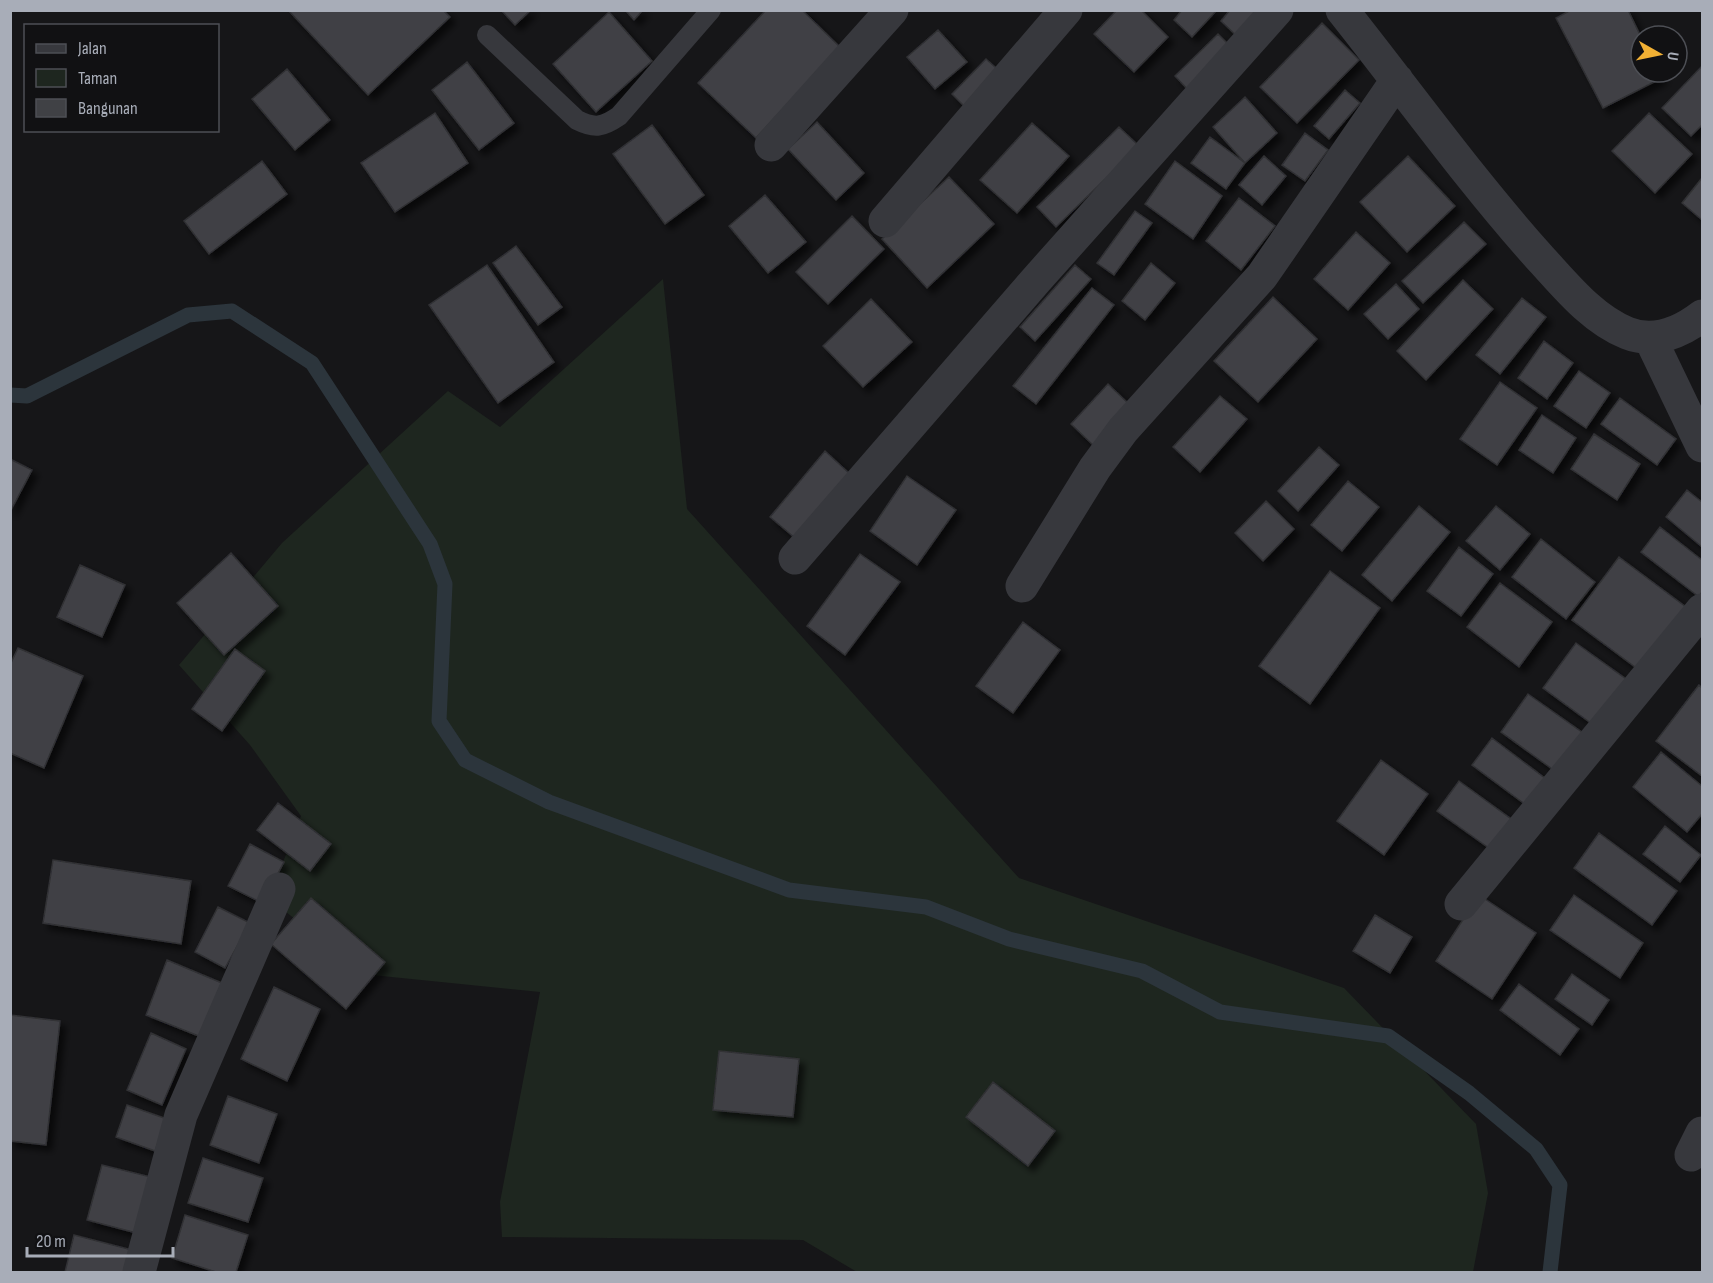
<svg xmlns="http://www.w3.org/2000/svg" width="1713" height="1283" font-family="'Sofia Sans Condensed',sans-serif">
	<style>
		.green { fill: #1e261f }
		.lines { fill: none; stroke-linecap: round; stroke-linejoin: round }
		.stream { stroke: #2c353c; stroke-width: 15 }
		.building { fill: #404145; stroke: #303034; stroke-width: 1.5; filter: url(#shadow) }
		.service { stroke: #37383d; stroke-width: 20 }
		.minor { stroke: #37383d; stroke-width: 33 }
	</style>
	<defs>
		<filter id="shadow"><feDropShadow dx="5.5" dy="5.5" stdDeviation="3" flood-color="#0009"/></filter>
	</defs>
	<rect width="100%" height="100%" fill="#161618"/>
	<!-- green -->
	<path class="green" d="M 663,279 L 687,509 L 1019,878 L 1344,988 L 1476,1124 L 1488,1193 L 1473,1272 L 857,1272 L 803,1240 L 502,1237 L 500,1202 L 540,992 L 362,974 L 269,898 L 301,816 L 250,745 L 179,665 L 282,543 L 448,391 L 500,427 Z"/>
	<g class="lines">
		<!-- stream -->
		<path class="stream" d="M 10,395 L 27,396 L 188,315 L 232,311 L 312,363 L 430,544 L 445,584 L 439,721 L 465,760 L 549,802 L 789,890 L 926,907 L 1009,939 L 1142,971 L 1220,1012 L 1388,1036 L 1469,1093 L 1536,1149 L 1560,1185 L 1550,1272"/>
	</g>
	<!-- building -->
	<path class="building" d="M 288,10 L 443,10 L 450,17 L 368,95 Z
		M 501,10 L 531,10 L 515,25 Z
		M 625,10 L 643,10 L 634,20 Z
		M 766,10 L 802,10 L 840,47 L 756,138 L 698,83 Z
		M 1117,10 L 1141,10 L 1168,37 L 1134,72 L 1094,34 Z
		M 1182,10 L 1217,10 L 1192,37 L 1174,20 Z
		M 1230,10 L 1274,10 L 1243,42 L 1221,21 Z
		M 1571,10 L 1628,10 L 1641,37 L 1641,72 L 1659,72 L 1662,78 L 1603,108 L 1556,18 Z
		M 609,12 L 652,61 L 596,112 L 553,64 Z
		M 1322,23 L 1359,60 L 1297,123 L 1260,87 Z
		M 938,30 L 967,62 L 935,89 L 907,57 Z
		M 1218,34 L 1235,51 L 1191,93 L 1175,76 Z
		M 986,59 L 1003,74 L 969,111 L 952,94 Z
		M 467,62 L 514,123 L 479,150 L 432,90 Z
		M 1702,66 L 1702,125 L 1691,136 L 1662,108 Z
		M 287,69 L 330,120 L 295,150 L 252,99 Z
		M 1345,90 L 1360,103 L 1329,139 L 1314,126 Z
		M 1245,97 L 1277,133 L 1245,163 L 1213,127 Z
		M 435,113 L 468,163 L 395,212 L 361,163 Z
		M 1649,113 L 1692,154 L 1655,193 L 1612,151 Z
		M 817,122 L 864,173 L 836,200 L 788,149 Z
		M 1032,123 L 1069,156 L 1017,213 L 980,180 Z
		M 652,125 L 704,195 L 665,224 L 613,154 Z
		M 1119,127 L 1139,146 L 1056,227 L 1037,207 Z
		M 1305,133 L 1328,150 L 1305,181 L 1282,165 Z
		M 1210,137 L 1245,163 L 1226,189 L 1191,163 Z
		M 1264,156 L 1286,176 L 1262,205 L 1239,185 Z
		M 1408,156 L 1455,206 L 1407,252 L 1360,202 Z
		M 262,161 L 287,194 L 209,254 L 184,221 Z
		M 1175,161 L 1222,196 L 1193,239 L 1145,204 Z
		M 949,177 L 994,224 L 927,288 L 882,239 Z
		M 1702,178 L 1702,220 L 1682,203 Z
		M 765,195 L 806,242 L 768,273 L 729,226 Z
		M 1239,198 L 1275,226 L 1241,270 L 1206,241 Z
		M 1135,211 L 1152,223 L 1114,275 L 1097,263 Z
		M 852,216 L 884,249 L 828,304 L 796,272 Z
		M 1464,222 L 1486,244 L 1423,303 L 1402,281 Z
		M 1356,232 L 1390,263 L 1348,310 L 1314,279 Z
		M 516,246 L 562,307 L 538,325 L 493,263 Z
		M 1151,263 L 1175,283 L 1145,320 L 1122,301 Z
		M 487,265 L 554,362 L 498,403 L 429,305 Z
		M 1075,265 L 1091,279 L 1035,341 L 1020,327 Z
		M 1463,280 L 1493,309 L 1426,380 L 1397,351 Z
		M 1396,284 L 1419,309 L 1388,339 L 1364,314 Z
		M 1092,288 L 1114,305 L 1036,404 L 1013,386 Z
		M 1273,297 L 1317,339 L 1258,402 L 1214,361 Z
		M 1522,298 L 1546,317 L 1500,374 L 1476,355 Z
		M 871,299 L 912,342 L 863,387 L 823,346 Z
		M 1544,341 L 1573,363 L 1547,399 L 1518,378 Z
		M 1579,371 L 1610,393 L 1586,428 L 1554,406 Z
		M 1500,382 L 1537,408 L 1497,465 L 1460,439 Z
		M 1108,384 L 1131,406 L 1094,446 L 1071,424 Z
		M 1220,396 L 1247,419 L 1200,472 L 1173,447 Z
		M 1620,398 L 1676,439 L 1657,465 L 1601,424 Z
		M 1542,415 L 1576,438 L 1553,473 L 1519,450 Z
		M 1594,434 L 1640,464 L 1617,500 L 1571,469 Z
		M 1319,447 L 1339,465 L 1298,511 L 1278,491 Z
		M 825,451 L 850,474 L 795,538 L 770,517 Z
		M 10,459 L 32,470 L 10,512 Z
		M 907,476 L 956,510 L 917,565 L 870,531 Z
		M 1348,481 L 1379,507 L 1342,551 L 1311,525 Z
		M 1687,490 L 1702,502 L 1702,547 L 1666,517 Z
		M 1266,501 L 1294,529 L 1263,561 L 1235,533 Z
		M 1419,506 L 1450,532 L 1392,601 L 1362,575 Z
		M 1496,506 L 1530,534 L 1500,570 L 1466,541 Z
		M 1660,527 L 1702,560 L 1702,592 L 1699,597 L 1641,552 Z
		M 1541,539 L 1595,582 L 1566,619 L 1512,577 Z
		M 1459,547 L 1493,574 L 1461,616 L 1427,591 Z
		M 231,553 L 278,606 L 224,655 L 177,603 Z
		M 860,554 L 900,582 L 845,655 L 807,626 Z
		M 1619,557 L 1690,610 L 1643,673 L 1572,620 Z
		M 80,565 L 125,585 L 102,637 L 57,617 Z
		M 1330,571 L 1380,608 L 1310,704 L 1259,666 Z
		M 1500,583 L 1552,622 L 1519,667 L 1467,627 Z
		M 1023,622 L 1060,650 L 1013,713 L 976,686 Z
		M 1576,643 L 1626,679 L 1592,724 L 1543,688 Z
		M 18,648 L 83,676 L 44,768 L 10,753 L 10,665 Z
		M 235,649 L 265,671 L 222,731 L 192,709 Z
		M 1699,685 L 1702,688 L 1702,776 L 1656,741 Z
		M 1528,694 L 1586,735 L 1559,774 L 1501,732 Z
		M 1492,738 L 1550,782 L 1530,808 L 1472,765 Z
		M 1661,752 L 1702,786 L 1702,814 L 1687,832 L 1633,787 Z
		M 1381,760 L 1428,794 L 1384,855 L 1337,821 Z
		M 1459,781 L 1514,821 L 1493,851 L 1437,811 Z
		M 278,803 L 331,844 L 310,871 L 257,830 Z
		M 1665,826 L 1701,855 L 1680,882 L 1643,854 Z
		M 1599,833 L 1677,891 L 1652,925 L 1574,868 Z
		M 250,844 L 284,862 L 262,903 L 228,886 Z
		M 53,860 L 191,881 L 181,944 L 43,923 Z
		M 1479,895 L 1536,933 L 1492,999 L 1436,961 Z
		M 1574,895 L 1643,943 L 1620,978 L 1550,930 Z
		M 311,898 L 385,962 L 346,1009 L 271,944 Z
		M 218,907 L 250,923 L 225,968 L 195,952 Z
		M 1375,915 L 1412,937 L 1390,973 L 1353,951 Z
		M 167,960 L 222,983 L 201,1037 L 146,1015 Z
		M 1572,974 L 1609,1000 L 1592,1025 L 1555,999 Z
		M 1519,984 L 1579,1029 L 1560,1055 L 1500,1010 Z
		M 274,987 L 320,1009 L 287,1081 L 241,1059 Z
		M 10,1015 L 60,1021 L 46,1145 L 10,1141 Z
		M 151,1033 L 186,1049 L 162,1105 L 127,1090 Z
		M 719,1051 L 799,1059 L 793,1117 L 713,1110 Z
		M 993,1082 L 1055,1131 L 1028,1166 L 966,1117 Z
		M 228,1096 L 277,1114 L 259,1163 L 210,1145 Z
		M 127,1105 L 167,1119 L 155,1151 L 116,1137 Z
		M 203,1158 L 263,1178 L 248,1222 L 188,1203 Z
		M 102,1165 L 155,1178 L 140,1234 L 87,1220 Z
		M 185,1215 L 248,1235 L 236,1272 L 216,1272 L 172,1258 Z
		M 74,1235 L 140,1252 L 135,1272 L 65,1272 Z"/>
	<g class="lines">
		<!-- service -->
		<path class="service" d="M 487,35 L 577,120 C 595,129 603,127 619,116 L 711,10"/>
		<!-- minor -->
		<path class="minor" d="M 1342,10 C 1408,93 1470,180 1541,259 C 1565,285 1592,319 1627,333 C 1654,344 1681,332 1702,316
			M 771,145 L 892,10
			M 885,221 L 1066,10
			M 1650,338 L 1702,446
			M 795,558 L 1037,279 L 1277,10
			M 1022,586 L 1095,468 L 1123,430 L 1262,276 L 1397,80
			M 1461,904 L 1702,610
			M 1691,1155 L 1702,1133
			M 139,1272 L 181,1115 L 279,889"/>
	</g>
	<!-- border -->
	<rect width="1713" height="1283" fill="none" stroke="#a8adb8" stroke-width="24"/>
	<!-- legend -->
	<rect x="24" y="24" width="195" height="108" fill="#111113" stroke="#4d4f55" stroke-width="1.5"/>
	<rect x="36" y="44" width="30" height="9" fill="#37383d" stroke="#4d4f55" stroke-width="1.5"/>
	<text x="78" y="54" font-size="18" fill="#a8adb8">Jalan</text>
	<rect x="36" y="69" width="30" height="18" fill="#1e261f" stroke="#4d4f55" stroke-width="1.5"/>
	<text x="78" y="84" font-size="18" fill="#a8adb8">Taman</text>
	<rect x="36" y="99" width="30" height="18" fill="#404145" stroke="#4d4f55" stroke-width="1.5"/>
	<text x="78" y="114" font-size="18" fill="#a8adb8">Bangunan</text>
	<!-- north arrow -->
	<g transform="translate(1659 54) rotate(99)"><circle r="28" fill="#111113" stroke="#4d4f55" stroke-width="1.5"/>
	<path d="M0-4.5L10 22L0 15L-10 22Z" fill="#f2b134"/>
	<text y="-9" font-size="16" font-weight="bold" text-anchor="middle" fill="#a8adb8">U</text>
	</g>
	<!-- scale -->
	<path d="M27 1247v9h146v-9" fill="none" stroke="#a8adb8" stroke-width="3"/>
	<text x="36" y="1247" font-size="18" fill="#a8adb8" stroke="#111113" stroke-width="4.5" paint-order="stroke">20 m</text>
</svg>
